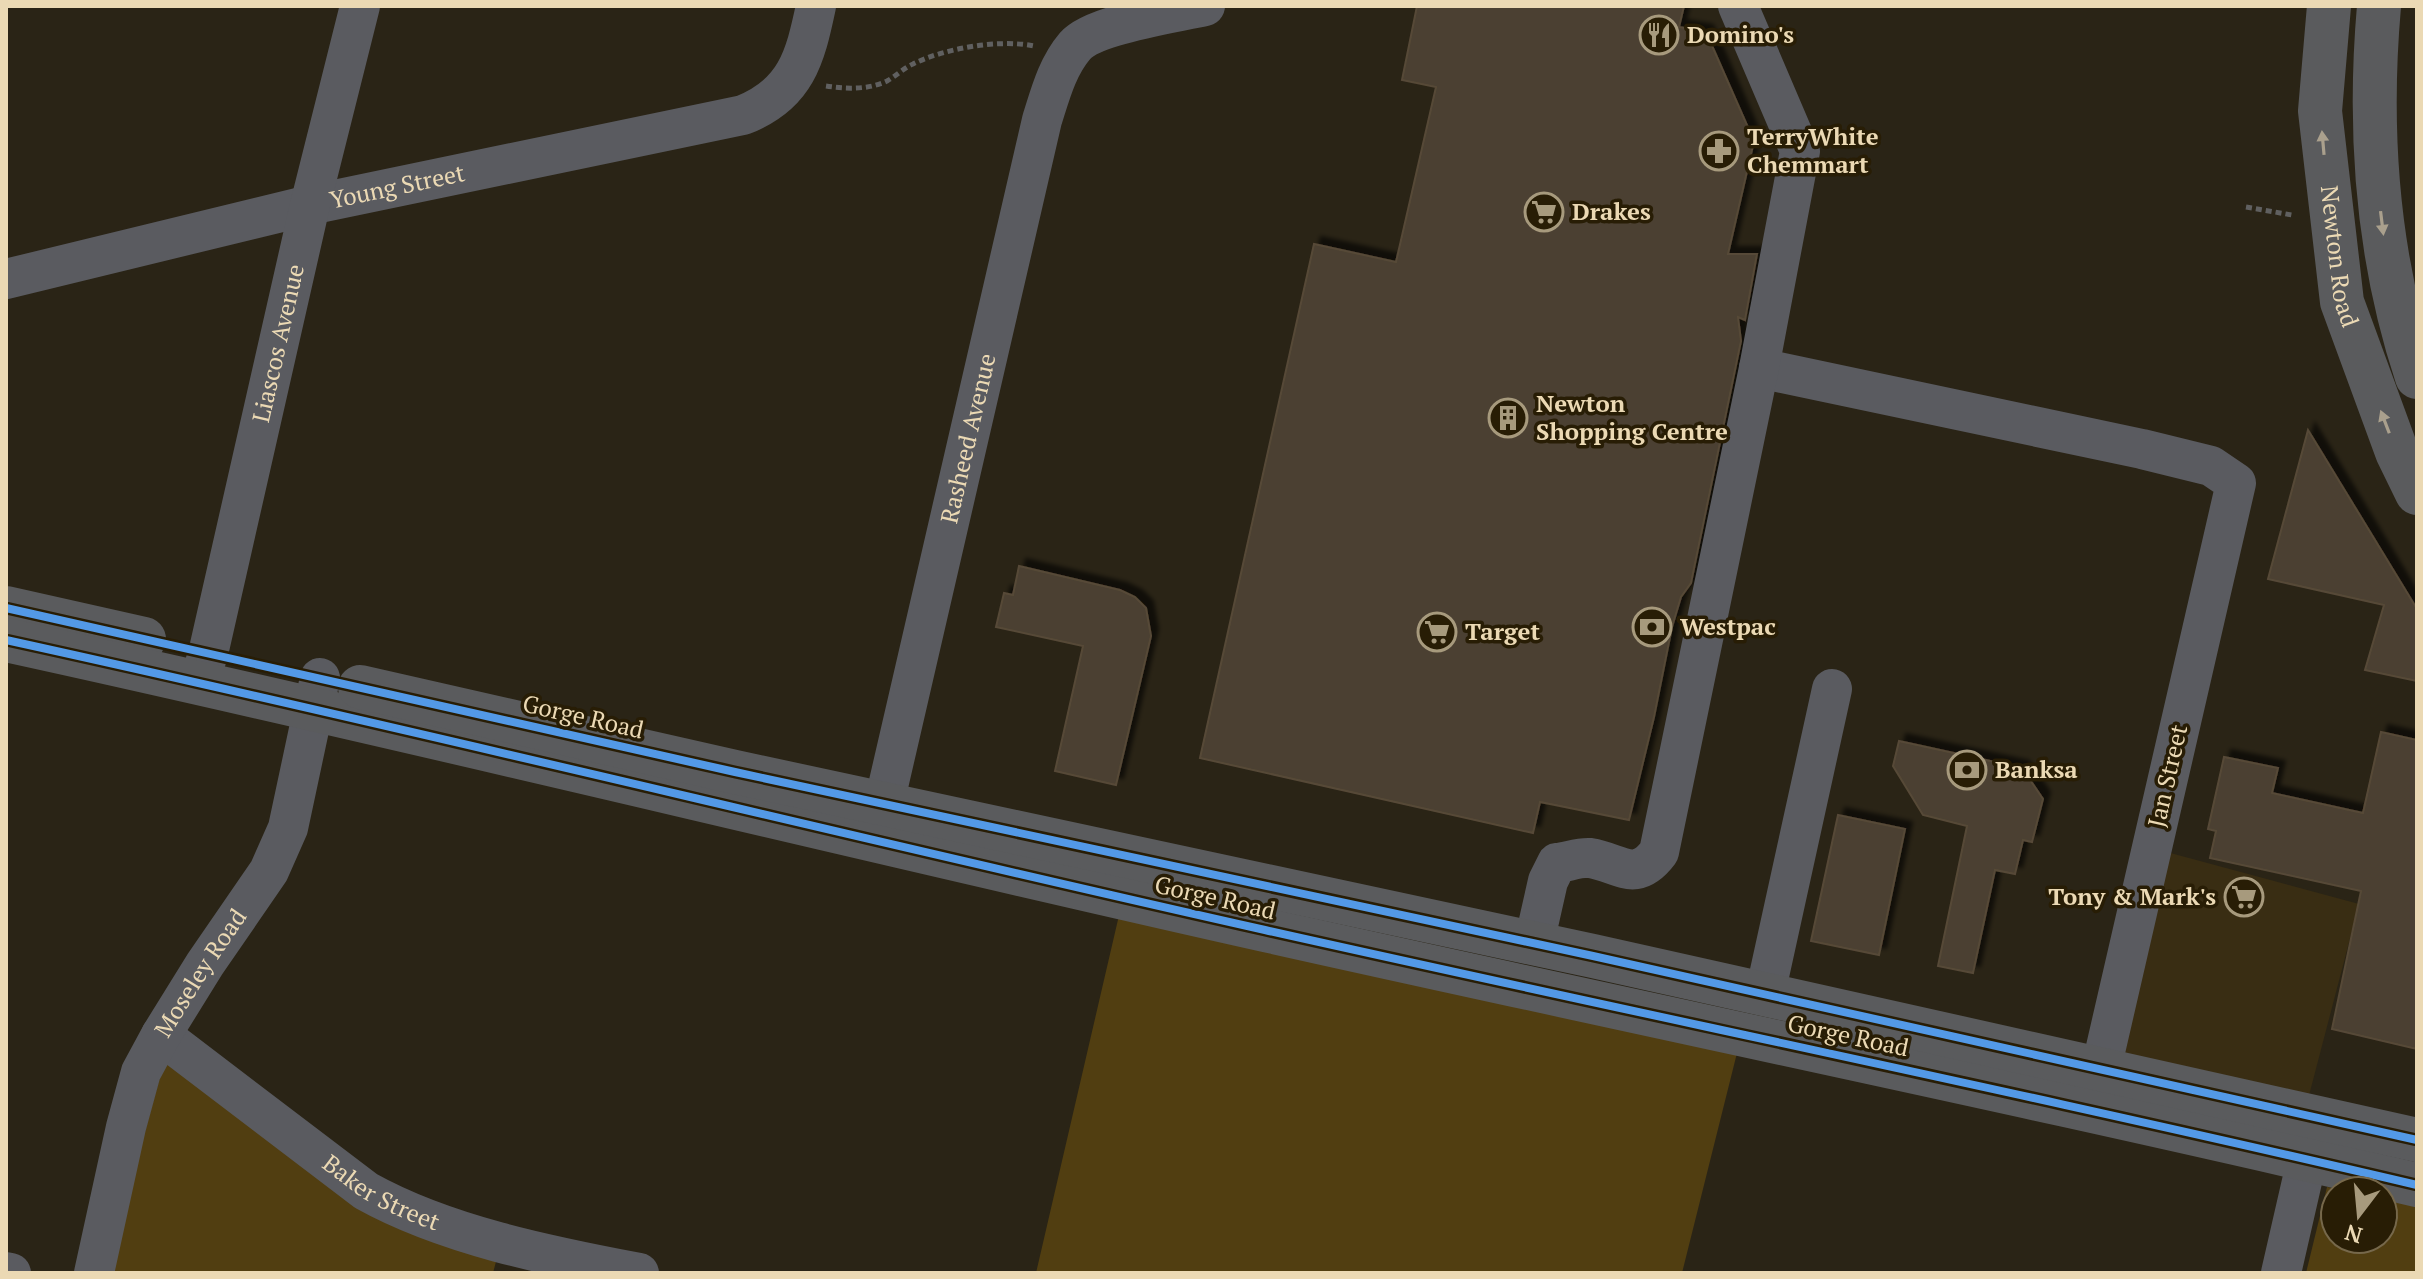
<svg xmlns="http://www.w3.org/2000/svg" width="2423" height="1279" font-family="'PT Serif',serif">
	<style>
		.built { fill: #392d13 }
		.green { fill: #513e11 }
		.building { fill: #4b4131; stroke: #574937; stroke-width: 2; filter: url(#shadow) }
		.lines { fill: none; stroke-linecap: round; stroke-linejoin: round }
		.path { stroke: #606060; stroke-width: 5; stroke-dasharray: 6 4; stroke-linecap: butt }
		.minor { stroke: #5a5b60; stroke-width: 40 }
		.major { stroke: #5a5b5d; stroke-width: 44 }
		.cycleway-casing { stroke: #281d05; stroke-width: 13 }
		.cycleway { stroke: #5399e6; stroke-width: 8 }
		.oneway { fill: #aaa08d }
		.labels { text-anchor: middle; stroke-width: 7; stroke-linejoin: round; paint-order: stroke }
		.poi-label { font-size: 24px; font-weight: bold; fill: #ebd9b4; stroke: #281d05; text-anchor: start }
		.street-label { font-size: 24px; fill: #ebd9b4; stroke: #281d05 }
	</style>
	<defs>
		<filter id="shadow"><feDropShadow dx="7" dy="-7" stdDeviation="2" flood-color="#0009"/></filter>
	</defs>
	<rect width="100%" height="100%" fill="#2a2416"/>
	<!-- built -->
	<path class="built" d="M 2163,851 L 2359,904 L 2306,1107 L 2112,1060 Z"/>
	<!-- green -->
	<path class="green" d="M 1120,911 L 1737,1053 L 1682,1273 L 1036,1273 Z
		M 166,1055 L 498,1254 L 493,1273 L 106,1273 Z
		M 2327,1187 L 2348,1191 L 2335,1191 L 2335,1239 L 2383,1239 L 2383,1198 L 2417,1205 L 2417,1273 L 2306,1273 Z"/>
	<!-- building -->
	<path class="building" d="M 1417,6 L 1684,6 L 1679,27 L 1706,32 L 1754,141 L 1728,254 L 1757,254 L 1745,320 L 1738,317 L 1741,341 L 1691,583 L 1681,597 L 1672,627 L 1654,717 L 1629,820 L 1540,802 L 1533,833 L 1200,758 L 1314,244 L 1396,262 L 1436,87 L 1402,80 Z
		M 2308,430 L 2417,609 L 2417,681 L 2365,670 L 2384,605 L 2268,579 Z
		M 1019,566 L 1120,590 L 1135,597 L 1146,608 L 1151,636 L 1116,785 L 1055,771 L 1083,646 L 996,627 L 1004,593 L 1013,595 Z
		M 2381,732 L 2417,740 L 2417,1049 L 2332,1029 L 2361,891 L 2210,858 L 2216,831 L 2208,829 L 2224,757 L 2278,768 L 2272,793 L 2363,813 Z
		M 1899,741 L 2022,768 L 2043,799 L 2032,842 L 2023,840 L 2015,874 L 1995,870 L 1973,973 L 1938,966 L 1967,826 L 1923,815 L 1893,766 Z
		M 1838,815 L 1905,829 L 1879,955 L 1811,941 Z"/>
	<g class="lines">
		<!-- path -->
		<path class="path" d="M 826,86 C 846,89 868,90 887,81 C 896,76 904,68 913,64 C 945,48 1000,39 1034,46
			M 2246,207 L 2292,215"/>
		<!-- minor -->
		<g class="minor">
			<path id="s1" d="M 6,279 L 310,205 L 743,115 C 796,94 805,58 816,6"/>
			<path d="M 1759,368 L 2142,449 L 2211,466 L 2236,483 L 2101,1069"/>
			<path id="s2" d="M 199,682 L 208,654 L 310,205 L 360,6"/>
			<path id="s3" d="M 877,834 L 1042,120 C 1050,95 1057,67 1075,46 C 1094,24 1175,13 1205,6"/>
			<path d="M 1534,943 L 1548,881 L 1557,863 C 1567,862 1580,857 1590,858 C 1621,863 1635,884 1659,852 L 1759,368 L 1800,151 L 1738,6"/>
			<path d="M 1765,994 L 1832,689"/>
			<path id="s4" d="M 161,1035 L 366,1191 C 445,1235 549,1256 639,1273"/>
			<path d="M 6,1272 L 11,1273"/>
			<path id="s5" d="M 94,1273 L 126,1127 L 141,1072 L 161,1035 L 205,964 L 269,871 L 288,828 L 320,678"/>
			<path d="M 2281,1273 L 2314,1129"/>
		</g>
		<!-- major -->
		<g class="major">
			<path id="s6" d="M 2329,6 L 2320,111 L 2342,302 L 2397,452 L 2417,493"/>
			<path d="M 2379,6 C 2368,132 2377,257 2417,377"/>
			<path d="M 6,608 L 144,639"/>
			<path d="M 6,640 C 427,732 845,836 1265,930 C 1649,1016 2034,1095 2417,1185"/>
			<path d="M 360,687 L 735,772 L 1593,956 L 2417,1140"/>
		</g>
		<defs>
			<path id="cycleway" d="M 6,608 L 735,772 L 1593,956 L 2417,1140
				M 6,640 C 427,732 845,836 1265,930 C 1649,1016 2034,1095 2417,1185"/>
		</defs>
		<!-- cycleway casing -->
		<use href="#cycleway" class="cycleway-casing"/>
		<!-- cycleway -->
		<use href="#cycleway" class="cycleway"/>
	</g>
	<!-- one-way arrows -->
	<defs><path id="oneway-solid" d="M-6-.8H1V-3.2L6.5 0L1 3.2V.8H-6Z" transform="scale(2)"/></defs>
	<g class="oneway">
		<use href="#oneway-solid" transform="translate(2323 143) rotate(-95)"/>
		<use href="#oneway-solid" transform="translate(2382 223) rotate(83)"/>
		<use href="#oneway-solid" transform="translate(2385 422) rotate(-111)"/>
	</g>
	<!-- icons -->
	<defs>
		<symbol id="restaurant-ring" viewBox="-11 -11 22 22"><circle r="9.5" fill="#281d05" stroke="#a79a7d" stroke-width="1.5"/><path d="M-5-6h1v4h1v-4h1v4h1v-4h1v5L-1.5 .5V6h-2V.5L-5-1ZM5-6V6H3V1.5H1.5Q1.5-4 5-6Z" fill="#a79a7d"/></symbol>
		<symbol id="pharmacy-ring" viewBox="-11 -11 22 22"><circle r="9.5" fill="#281d05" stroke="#a79a7d" stroke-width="1.5"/><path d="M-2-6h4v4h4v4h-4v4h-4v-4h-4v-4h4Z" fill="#a79a7d"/></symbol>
		<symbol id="supermarket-ring" viewBox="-11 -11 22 22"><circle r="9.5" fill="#281d05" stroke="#a79a7d" stroke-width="1.5"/><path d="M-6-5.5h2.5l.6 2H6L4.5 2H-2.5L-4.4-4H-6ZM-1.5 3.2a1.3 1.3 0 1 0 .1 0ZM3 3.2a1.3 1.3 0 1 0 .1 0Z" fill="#a79a7d"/></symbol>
		<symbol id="building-ring" viewBox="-11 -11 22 22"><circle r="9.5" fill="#281d05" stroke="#a79a7d" stroke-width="1.5"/><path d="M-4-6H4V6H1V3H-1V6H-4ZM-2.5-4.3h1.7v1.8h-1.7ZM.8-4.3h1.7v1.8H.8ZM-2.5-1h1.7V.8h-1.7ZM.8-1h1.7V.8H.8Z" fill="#a79a7d"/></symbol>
		<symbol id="bank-ring" viewBox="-11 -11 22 22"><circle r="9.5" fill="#281d05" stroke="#a79a7d" stroke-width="1.5"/><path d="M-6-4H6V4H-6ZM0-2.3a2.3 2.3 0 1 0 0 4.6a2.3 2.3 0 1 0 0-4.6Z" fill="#a79a7d"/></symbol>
	</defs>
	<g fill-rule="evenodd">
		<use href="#restaurant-ring" x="1637" y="13" width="44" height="44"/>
		<use href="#pharmacy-ring" x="1697" y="129" width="44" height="44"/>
		<use href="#supermarket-ring" x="1522" y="190" width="44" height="44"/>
		<use href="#building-ring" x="1486" y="396" width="44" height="44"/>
		<use href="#bank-ring" x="1630" y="605" width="44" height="44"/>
		<use href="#supermarket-ring" x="1415" y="610" width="44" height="44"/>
		<use href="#bank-ring" x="1945" y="748" width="44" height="44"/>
		<use href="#supermarket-ring" x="2222" y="875" width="44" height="44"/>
	</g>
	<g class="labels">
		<!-- poi labels -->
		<g class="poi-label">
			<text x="1687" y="43">Domino's</text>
			<text x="1747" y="145">TerryWhite<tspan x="1747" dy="28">Chemmart</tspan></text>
			<text x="1572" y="220">Drakes</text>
			<text x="1536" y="412">Newton<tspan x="1536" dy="28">Shopping Centre</tspan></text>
			<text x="1680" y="635">Westpac</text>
			<text x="1465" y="640">Target</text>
			<text x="1995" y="778">Banksa</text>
			<text x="2216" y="905" text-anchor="end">Tony &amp; Mark's</text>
		</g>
		<!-- street labels -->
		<g class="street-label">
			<text dy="8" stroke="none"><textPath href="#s1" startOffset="402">Young Street</textPath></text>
			<text dy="8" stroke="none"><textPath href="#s6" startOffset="252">Newton Road</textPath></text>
			<text dy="8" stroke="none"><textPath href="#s2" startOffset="348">Liascos Avenue</textPath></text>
			<text dy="8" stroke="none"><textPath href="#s3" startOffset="406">Rasheed Avenue</textPath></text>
			<text transform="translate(583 717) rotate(13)" y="8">Gorge Road</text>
			<text transform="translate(2168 776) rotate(-77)" y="8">Jan Street</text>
			<text transform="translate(1215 898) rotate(13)" y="8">Gorge Road</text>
			<text dy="8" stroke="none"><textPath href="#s5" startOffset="322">Moseley Road</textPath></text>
			<text transform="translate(1848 1036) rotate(12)" y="8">Gorge Road</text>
			<text dy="8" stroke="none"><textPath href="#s4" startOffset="272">Baker Street</textPath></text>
		</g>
	</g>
	<!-- border -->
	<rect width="2423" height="1279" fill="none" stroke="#ebd9b4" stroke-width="16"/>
	<!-- north arrow -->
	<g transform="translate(2359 1215) rotate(196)"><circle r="38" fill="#281d05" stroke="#76684b" stroke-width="2"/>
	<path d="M0-6L14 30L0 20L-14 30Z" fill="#a79a7d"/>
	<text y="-12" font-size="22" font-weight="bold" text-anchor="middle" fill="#ebd9b4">N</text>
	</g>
</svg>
